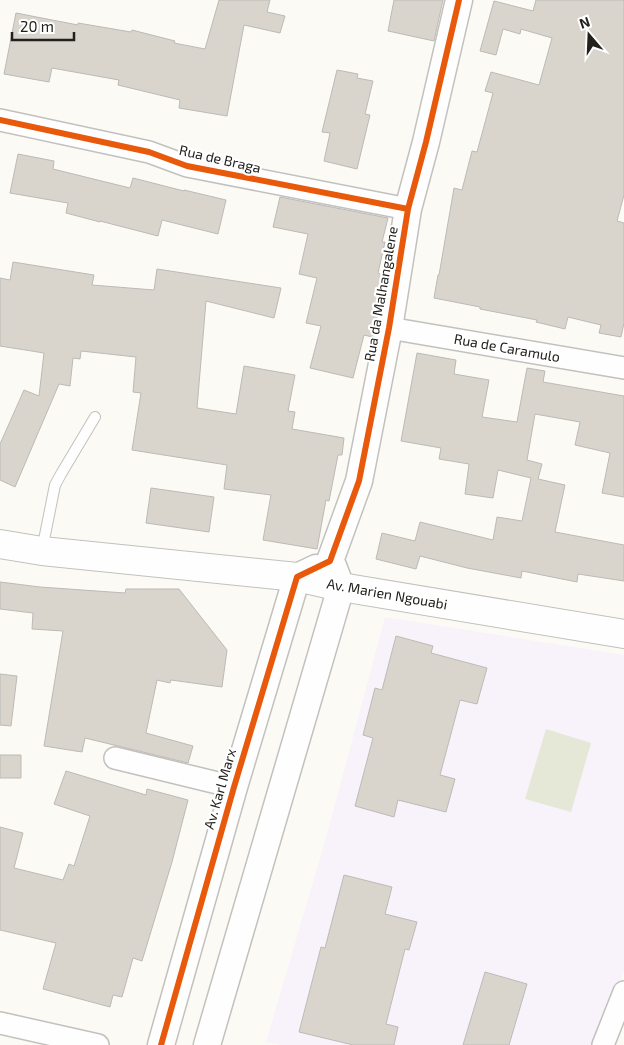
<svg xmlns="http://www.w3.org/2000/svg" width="624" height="1045" font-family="'Exo 2',sans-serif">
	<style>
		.education { fill: #f8f3fa }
		.green { fill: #e5e8d7 }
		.building { fill: #d9d5cd; stroke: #bcbab7 }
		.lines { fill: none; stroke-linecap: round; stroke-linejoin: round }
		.service-casing { stroke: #c2c1bd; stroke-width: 12 }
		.minor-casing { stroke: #c2c1bd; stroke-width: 24 }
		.tertiary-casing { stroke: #c2c1bd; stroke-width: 29 }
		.secondary-casing { stroke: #c2c1bd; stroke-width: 30 }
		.service { stroke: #fffefe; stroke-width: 10 }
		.minor { stroke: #fffefe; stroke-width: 21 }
		.tertiary { stroke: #fffefe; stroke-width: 26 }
		.secondary { stroke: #fffefe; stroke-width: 28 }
		.cycleway-casing { stroke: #fff; stroke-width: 9 }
		.cycleway { stroke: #e8590c; stroke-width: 6 }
		.labels { text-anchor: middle; stroke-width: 4.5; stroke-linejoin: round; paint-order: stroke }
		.street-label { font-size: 14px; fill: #22211d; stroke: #fff }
	</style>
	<rect width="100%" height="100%" fill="#fcfaf5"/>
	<!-- education -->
	<path class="education" d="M 385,617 L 624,655 L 624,972 L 594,1045 L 281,1045 L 266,1042 L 327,834 Z"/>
	<!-- green -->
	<path class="green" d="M 546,729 L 591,743 L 571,812 L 525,799 Z"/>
	<!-- building -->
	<path class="building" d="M 219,0 L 270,0 L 267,12 L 285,16 L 280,33 L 244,25 L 227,116 L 179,108 L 180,100 L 118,85 L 119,80 L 52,68 L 49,82 L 4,74 L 16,13 L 78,25 L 78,23 L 131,32 L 132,30 L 175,41 L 174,43 L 205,49 Z
		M 394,0 L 443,0 L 434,41 L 388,31 Z
		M 536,0 L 624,0 L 624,195 L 617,221 L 624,223 L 624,323 L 621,337 L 599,333 L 601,325 L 568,317 L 565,329 L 536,322 L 537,320 L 480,309 L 480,307 L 434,298 L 438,275 L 439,275 L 454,188 L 462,190 L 472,151 L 477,152 L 493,93 L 485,91 L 491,72 L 539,85 L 552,38 L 521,29 L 520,34 L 503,29 L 496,55 L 480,51 L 494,1 L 533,11 Z
		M 337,70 L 358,74 L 357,78 L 373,81 L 365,114 L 370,115 L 357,169 L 324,161 L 330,133 L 322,132 Z
		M 18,154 L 54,161 L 53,169 L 130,188 L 133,178 L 184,191 L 184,190 L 226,200 L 218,234 L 162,220 L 158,236 L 100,221 L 100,222 L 66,213 L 68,203 L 10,193 Z
		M 280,197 L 388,218 L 382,242 L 385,242 L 378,273 L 382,275 L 372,337 L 364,335 L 353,378 L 310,368 L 321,326 L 306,323 L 317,278 L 299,274 L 308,234 L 273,227 Z
		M 13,262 L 94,275 L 92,285 L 154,290 L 157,269 L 281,288 L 274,318 L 206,301 L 197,408 L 236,414 L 244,366 L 295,375 L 288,411 L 295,412 L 292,429 L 344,438 L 342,455 L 338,455 L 329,501 L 326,500 L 317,549 L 263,540 L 271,495 L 224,489 L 227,465 L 132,450 L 141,393 L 133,392 L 136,357 L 81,351 L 80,359 L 73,358 L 70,386 L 59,384 L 15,487 L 0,480 L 0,444 L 24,390 L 39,396 L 44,353 L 0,346 L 0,278 L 10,280 Z
		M 417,353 L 456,360 L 454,374 L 489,380 L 482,417 L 517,422 L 527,368 L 545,371 L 543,382 L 624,396 L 624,497 L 602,493 L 610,453 L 575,445 L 580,422 L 535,414 L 527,460 L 542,464 L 538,479 L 565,485 L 555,532 L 624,545 L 624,581 L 578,574 L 577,582 L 522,571 L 521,578 L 467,568 L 420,556 L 416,569 L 376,559 L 382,533 L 415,541 L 420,522 L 493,540 L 497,517 L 522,521 L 531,478 L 498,470 L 493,498 L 465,494 L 469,464 L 439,459 L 441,448 L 401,441 Z
		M 151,488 L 214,497 L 209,532 L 146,523 Z
		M 0,582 L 40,587 L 125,593 L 126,589 L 179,589 L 227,650 L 222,687 L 171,680 L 170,683 L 157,680 L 146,733 L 193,746 L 188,763 L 85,738 L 82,752 L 44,746 L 63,631 L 32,629 L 33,613 L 0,609 Z
		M 396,636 L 433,646 L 431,653 L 487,668 L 477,704 L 460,700 L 440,775 L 455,779 L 446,812 L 398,800 L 394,817 L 355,806 L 373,738 L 363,735 L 375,688 L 382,690 Z
		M 0,674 L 17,676 L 11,726 L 0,725 Z
		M 0,755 L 21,755 L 21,778 L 0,778 Z
		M 66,771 L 146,795 L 147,789 L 188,800 L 172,862 L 142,961 L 133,958 L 122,997 L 113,995 L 110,1007 L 43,989 L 56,943 L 0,930 L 0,827 L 23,833 L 14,868 L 63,880 L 69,864 L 74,866 L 90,816 L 54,804 Z
		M 344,875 L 392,887 L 385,914 L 417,922 L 409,950 L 405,949 L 386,1024 L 398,1027 L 394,1045 L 353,1045 L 299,1032 L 321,947 L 325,948 Z
		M 485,972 L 527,984 L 509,1045 L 463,1045 Z"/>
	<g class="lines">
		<defs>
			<path id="service" d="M 42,550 L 55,485 L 61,474 L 95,417"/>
			<path id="minor" d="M 0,120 L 149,152 L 187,166 L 408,209
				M 389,328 L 624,368
				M 115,758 L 234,787
				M 0,1023 L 98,1045
				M 603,1045 L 624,992"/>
			<path id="tertiary" d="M 330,561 L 359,481 L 389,328 L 408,209 L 426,142 L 459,0
				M 161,1045 L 234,787 L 297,577 L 316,568
				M 207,1045 L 341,587 L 333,566"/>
			<path id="secondary" d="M 0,544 L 42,551 L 297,577 L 341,587 L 624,634"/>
		</defs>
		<!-- service casing -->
		<use href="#service" class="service-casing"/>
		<!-- minor casing -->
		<use href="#minor" class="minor-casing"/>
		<!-- tertiary casing -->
		<use href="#tertiary" class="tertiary-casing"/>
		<!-- secondary casing -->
		<use href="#secondary" class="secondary-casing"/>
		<!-- service -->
		<use href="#service" class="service"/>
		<!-- minor -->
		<use href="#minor" class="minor"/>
		<!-- tertiary -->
		<use href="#tertiary" class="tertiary"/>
		<!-- secondary -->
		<use href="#secondary" class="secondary"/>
		<defs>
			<path id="cycleway" d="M 0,120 L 149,152 L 187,166 L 408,209
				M 161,1045 L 234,787 L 297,577 L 330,561 L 359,481 L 389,328 L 408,209 L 426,142 L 459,0"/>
		</defs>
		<!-- cycleway casing -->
		<use href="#cycleway" class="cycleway-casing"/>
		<!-- cycleway -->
		<use href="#cycleway" class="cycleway"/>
	</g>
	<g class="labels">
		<!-- street labels -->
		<g class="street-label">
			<text transform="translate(220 159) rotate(13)" y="5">Rua de Braga</text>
			<text transform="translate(381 294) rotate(-80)" y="5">Rua da Malhangalene</text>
			<text transform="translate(507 348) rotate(10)" y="5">Rua de Caramulo</text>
			<text transform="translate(387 594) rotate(10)" y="5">Av. Marien Ngouabi</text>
			<text transform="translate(220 789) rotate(-74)" y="5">Av. Karl Marx</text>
		</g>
	</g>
	<!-- north arrow -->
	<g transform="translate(589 35) rotate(341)" stroke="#ffffff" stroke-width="4" paint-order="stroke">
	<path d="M0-4L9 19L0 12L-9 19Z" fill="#22211d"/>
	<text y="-8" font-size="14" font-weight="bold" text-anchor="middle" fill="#22211d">N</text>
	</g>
	<!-- scale -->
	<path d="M12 32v8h62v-8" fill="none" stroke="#22211d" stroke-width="2.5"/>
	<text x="20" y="32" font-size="15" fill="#22211d" stroke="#ffffff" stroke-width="4" paint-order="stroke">20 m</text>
</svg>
